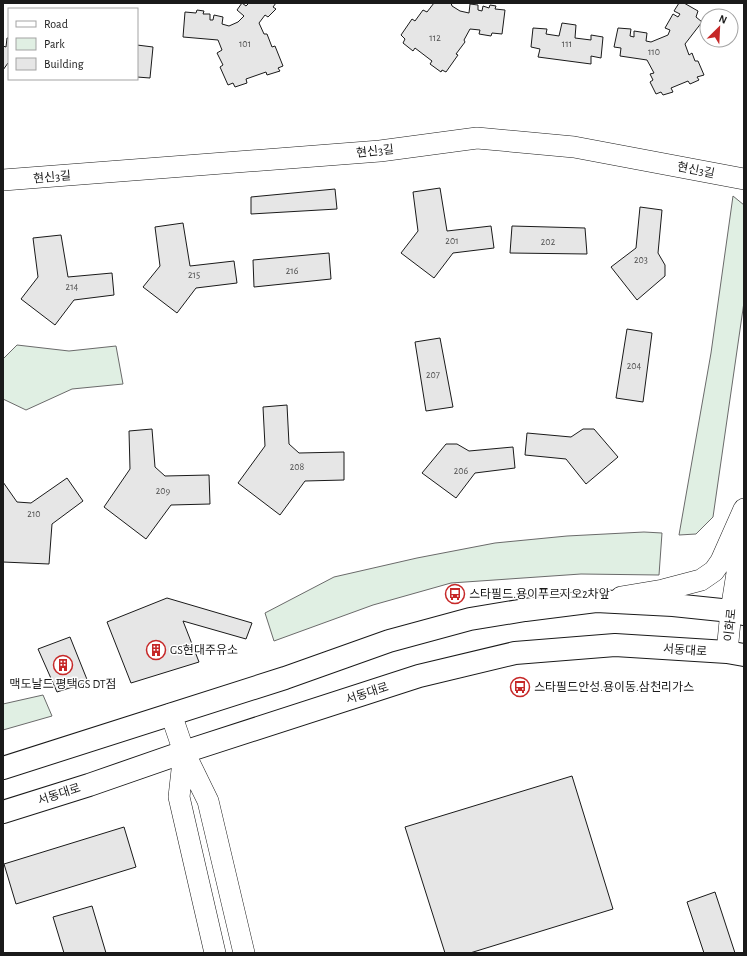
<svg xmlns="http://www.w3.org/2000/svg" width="747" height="956" font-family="'Alegreya Sans','Noto Sans KR',sans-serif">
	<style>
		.green { fill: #e0efe3; stroke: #6a6a6a }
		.building { fill: #e6e6e6; stroke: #1a1a1a }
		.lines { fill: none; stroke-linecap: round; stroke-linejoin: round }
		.secondary-casing { stroke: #1a1a1a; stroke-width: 22 }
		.primary-casing { stroke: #1a1a1a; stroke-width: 24 }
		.secondary { stroke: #fff; stroke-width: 21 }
		.primary { stroke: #fff; stroke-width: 22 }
		.labels { text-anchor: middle; stroke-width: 3; stroke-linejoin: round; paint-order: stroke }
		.number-label { font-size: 10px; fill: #4d4d4d }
		.street-label { font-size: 12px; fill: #1a1a1a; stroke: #fff }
		.poi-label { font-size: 12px; fill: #1a1a1a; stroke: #fff; text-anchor: start }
	</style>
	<rect width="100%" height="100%" fill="#fff"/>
	<!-- green -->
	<path class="green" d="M 733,196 L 744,205 L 744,302 L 713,517 L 696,534 L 679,535 L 711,353 Z
		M 17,345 L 69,351 L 116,346 L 123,384 L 72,389 L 26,410 L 3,399 L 3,359 Z
		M 644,532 L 662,533 L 659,575 L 581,574 L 451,583 L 373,605 L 274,641 L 265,613 L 334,577 L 417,558 L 495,543 L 567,536 Z
		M 43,695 L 52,716 L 3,730 L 3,704 Z"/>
	<!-- building -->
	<path class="building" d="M 242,3 L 246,6 L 249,3 L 276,3 L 273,7 L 276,9 L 268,17 L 265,15 L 259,23 L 264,34 L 267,34 L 272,47 L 275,46 L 283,66 L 278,68 L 280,71 L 267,75 L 266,72 L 246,79 L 247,83 L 235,87 L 233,83 L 228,85 L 220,67 L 223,65 L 217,53 L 222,50 L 218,40 L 183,37 L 185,12 L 196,13 L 197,10 L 204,11 L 203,14 L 210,14 L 210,20 L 213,20 L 214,15 L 223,17 L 222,24 L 229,26 L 238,22 L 244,16 L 237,10 Z
		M 434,3 L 451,3 L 452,6 L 460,11 L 469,13 L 470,4 L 478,5 L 478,10 L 482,11 L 483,6 L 489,8 L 490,5 L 496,6 L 495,9 L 505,10 L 502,34 L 492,33 L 491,36 L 479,34 L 480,30 L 470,29 L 464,40 L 465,42 L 456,54 L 458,55 L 446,72 L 442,70 L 441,72 L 430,64 L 432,61 L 415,48 L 413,51 L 403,43 L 405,39 L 401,35 L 412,19 L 415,21 L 423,10 L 427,12 Z
		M 679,3 L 684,3 L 698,11 L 696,17 L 702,22 L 685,44 L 689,55 L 692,53 L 695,61 L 698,61 L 704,75 L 697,77 L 699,80 L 690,84 L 688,81 L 671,88 L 673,92 L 663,95 L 661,92 L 656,94 L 650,82 L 653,80 L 650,74 L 654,73 L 647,60 L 620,56 L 621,48 L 614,47 L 618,28 L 631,29 L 630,36 L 634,37 L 634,31 L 647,33 L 646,41 L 651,42 L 668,35 L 670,30 L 665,28 L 673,14 L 678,17 L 680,14 L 674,11 Z
		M 562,23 L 576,25 L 575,38 L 591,40 L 591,35 L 603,37 L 601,58 L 591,56 L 591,64 L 538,57 L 540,49 L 531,47 L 533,28 L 547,29 L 546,34 L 559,36 Z
		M 7,38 L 9,38 L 9,63 L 8,63 L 3,70 L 3,46 L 6,47 Z
		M 137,45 L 153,47 L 150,78 L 137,77 Z
		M 440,188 L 447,231 L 491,226 L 494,248 L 453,253 L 434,278 L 401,253 L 418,231 L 413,192 Z
		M 335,189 L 337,209 L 251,214 L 251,197 Z
		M 640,207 L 662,210 L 658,253 L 665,265 L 665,276 L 637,300 L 611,267 L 636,248 Z
		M 183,223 L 190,266 L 234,261 L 237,283 L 196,288 L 177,313 L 143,287 L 160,266 L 155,227 Z
		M 512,226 L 585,228 L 587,254 L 510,253 Z
		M 61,235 L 68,277 L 112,273 L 114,295 L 74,300 L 55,325 L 21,299 L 38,277 L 33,238 Z
		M 329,253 L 331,279 L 254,287 L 253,260 Z
		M 627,329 L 652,333 L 643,402 L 616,398 Z
		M 440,338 L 453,407 L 426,411 L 415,342 Z
		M 287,405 L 289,444 L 299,453 L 344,452 L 344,480 L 305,481 L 280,515 L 238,483 L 265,446 L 263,407 Z
		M 152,429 L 155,467 L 165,476 L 209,475 L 210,504 L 171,505 L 146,539 L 104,507 L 130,469 L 129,431 Z
		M 583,429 L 594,429 L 618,457 L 586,484 L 566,459 L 525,455 L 527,433 L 571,437 Z
		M 446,444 L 457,444 L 469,451 L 513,447 L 515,468 L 475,473 L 456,498 L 422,473 Z
		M 67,478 L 83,501 L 52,524 L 49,564 L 3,562 L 3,482 L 17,502 L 31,503 Z
		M 167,598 L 252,623 L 246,639 L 183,621 L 199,662 L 131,683 L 107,622 Z
		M 70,637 L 88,682 L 57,692 L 38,649 Z
		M 572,776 L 613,909 L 470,953 L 445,953 L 405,827 Z
		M 124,827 L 136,867 L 16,904 L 4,864 Z
		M 715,892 L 735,953 L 704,953 L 687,902 Z
		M 92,906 L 106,953 L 64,953 L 53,917 Z"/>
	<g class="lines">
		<defs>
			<path id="secondary" d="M 3,180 L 380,151 L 477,138 L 574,147 L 744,179
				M 621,597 L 663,590 L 701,580 L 714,571 L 721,561 L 744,509
				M 727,652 L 731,611 L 744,529
				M 171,714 L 184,752 L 208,801 L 244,953
				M 184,752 L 179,797 L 215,953"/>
			<path id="primary" d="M 3,768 L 285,678 L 389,641 L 470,619 L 525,610 L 596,601 L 673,605 L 731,611 L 744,614
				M 3,812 L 89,785 L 184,752 L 419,676 L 515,653 L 615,645 L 727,652 L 744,655"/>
		</defs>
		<!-- secondary casing -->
		<use href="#secondary" class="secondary-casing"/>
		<!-- primary casing -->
		<use href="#primary" class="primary-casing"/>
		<!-- secondary -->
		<use href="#secondary" class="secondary"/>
		<!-- primary -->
		<use href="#primary" class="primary"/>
	</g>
	<!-- icons -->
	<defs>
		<symbol id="bus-ring" viewBox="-11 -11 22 22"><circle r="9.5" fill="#fff" stroke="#c62828" stroke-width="1.5"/><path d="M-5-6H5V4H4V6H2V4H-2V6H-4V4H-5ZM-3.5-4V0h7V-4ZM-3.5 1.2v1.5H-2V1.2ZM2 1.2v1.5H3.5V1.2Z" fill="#c62828"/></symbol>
		<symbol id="building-ring" viewBox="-11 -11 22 22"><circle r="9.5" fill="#fff" stroke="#c62828" stroke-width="1.5"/><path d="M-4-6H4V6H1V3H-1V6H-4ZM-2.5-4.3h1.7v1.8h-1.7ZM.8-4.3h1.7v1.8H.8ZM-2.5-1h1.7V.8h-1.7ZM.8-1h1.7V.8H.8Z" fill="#c62828"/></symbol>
	</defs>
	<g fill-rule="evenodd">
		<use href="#bus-ring" x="444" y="583" width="22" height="22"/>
		<use href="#building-ring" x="145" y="639" width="22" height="22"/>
		<use href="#building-ring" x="52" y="654" width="22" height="22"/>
		<use href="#bus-ring" x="509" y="676" width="22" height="22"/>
	</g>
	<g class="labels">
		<!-- number labels -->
		<g class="number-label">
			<text x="435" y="41">112</text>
			<text x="245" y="47">101</text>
			<text x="567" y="47">111</text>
			<text x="654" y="55">110</text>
			<text x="452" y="244">201</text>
			<text x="548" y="245">202</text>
			<text x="641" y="263">203</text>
			<text x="292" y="274">216</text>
			<text x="194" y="278">215</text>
			<text x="72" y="290">214</text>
			<text x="634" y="369">204</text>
			<text x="433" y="378">207</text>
			<text x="297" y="470">208</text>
			<text x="461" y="474">206</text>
			<text x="163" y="494">209</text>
			<text x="34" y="517">210</text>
		</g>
		<!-- street labels -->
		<g class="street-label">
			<text transform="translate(375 151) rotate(-6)" y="4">현신3길</text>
			<text transform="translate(696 170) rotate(11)" y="4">현신3길</text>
			<text transform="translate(52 177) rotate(-5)" y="4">현신3길</text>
			<text transform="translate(730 625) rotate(-84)" y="4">이화로</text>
			<text transform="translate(685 650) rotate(4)" y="4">서동대로</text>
			<text transform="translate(367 693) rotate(-18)" y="4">서동대로</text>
			<text transform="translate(59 794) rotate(-18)" y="4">서동대로</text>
		</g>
		<!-- poi labels -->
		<g class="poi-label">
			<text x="469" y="598">스타필드.용이푸르지오2차앞</text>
			<text x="170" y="654">GS현대주유소</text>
			<text x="63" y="688" text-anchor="middle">맥도날드 평택GS DT점</text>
			<text x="534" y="691">스타필드안성.용이동.삼천리가스</text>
		</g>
	</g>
	<!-- border -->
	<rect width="747" height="956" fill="none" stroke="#1a1a1a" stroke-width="8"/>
	<!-- legend -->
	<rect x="8" y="8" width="130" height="72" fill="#ffffff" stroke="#a3a3a3"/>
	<rect x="16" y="21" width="20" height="6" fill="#ffffff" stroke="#a3a3a3"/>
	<text x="44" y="28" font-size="12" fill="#1a1a1a">Road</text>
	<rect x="16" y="38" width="20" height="12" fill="#e0efe3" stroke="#a3a3a3"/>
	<text x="44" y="48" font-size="12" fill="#1a1a1a">Park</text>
	<rect x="16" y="58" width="20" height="12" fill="#e6e6e6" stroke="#a3a3a3"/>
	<text x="44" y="68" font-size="12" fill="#1a1a1a">Building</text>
	<!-- north arrow -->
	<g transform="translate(719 28) rotate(24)"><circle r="19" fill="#ffffff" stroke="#a3a3a3"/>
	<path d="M0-3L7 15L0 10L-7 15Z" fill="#c62828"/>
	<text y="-6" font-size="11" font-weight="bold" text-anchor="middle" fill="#1a1a1a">N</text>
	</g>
</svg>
